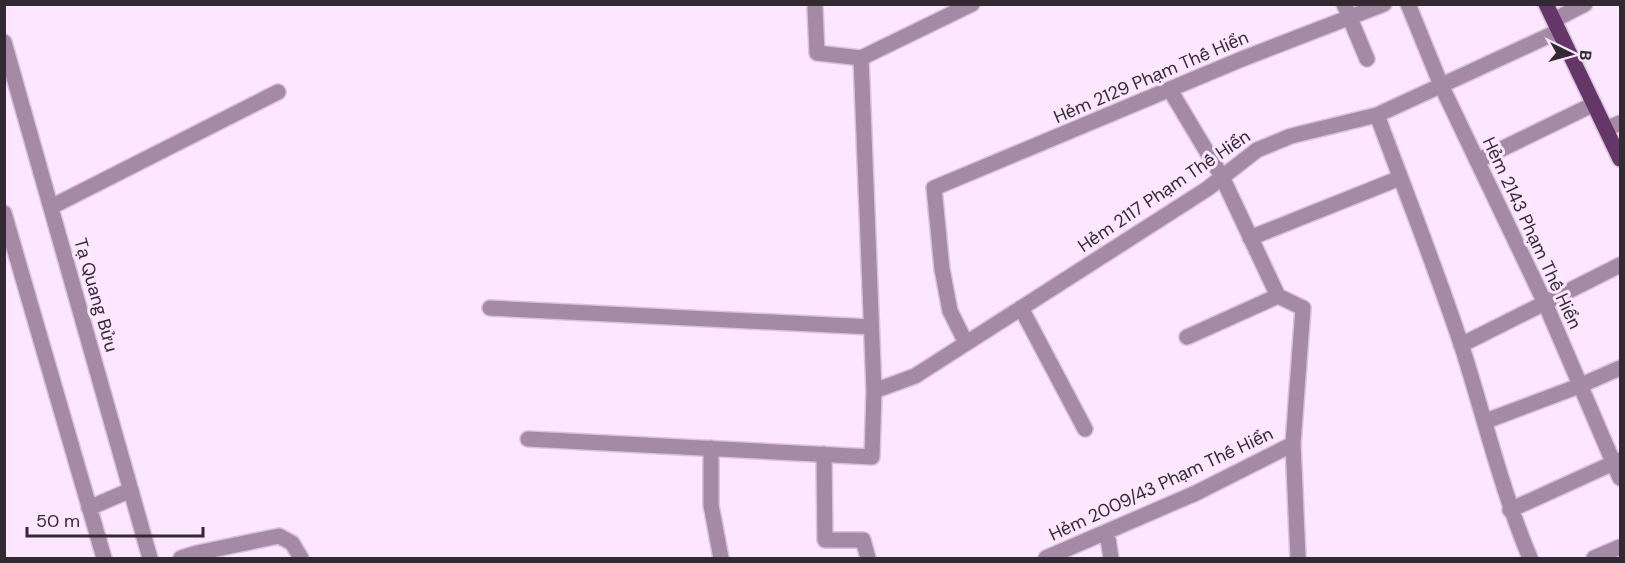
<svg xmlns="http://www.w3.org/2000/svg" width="1625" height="563" font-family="'DM Sans',sans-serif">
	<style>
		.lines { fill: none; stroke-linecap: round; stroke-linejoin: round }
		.minor-casing { stroke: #d8c4da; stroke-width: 18 }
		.major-casing { stroke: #d8c4da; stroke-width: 18 }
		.minor { stroke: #a58aa6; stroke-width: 15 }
		.major { stroke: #653769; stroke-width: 15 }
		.labels { text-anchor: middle; stroke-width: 6; stroke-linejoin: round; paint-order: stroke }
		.street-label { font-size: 18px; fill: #322932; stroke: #fde6ff }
	</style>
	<rect width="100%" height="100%" fill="#fde6ff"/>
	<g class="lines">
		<defs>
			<path id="minor" d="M 1344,4 L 1367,59
				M 1408,4 L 1441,85 L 1545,303 L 1620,478
				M 815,8 L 817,53 L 861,58 L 972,4
				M 1554,20 L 1585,4
				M 4,42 L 150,558
				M 1170,90 L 1222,177 L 1278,296 L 1303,308 L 1293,444 L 1298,558
				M 1377,115 C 1406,193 1437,271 1463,350 C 1485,420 1502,491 1530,558
				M 1606,129 L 1620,123
				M 1477,161 L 1594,104
				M 51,207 L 278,92
				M 4,213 L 104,558
				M 1250,238 L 1400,178
				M 490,308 L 871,327
				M 1021,308 L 1085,429
				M 1187,337 L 1278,296
				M 966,343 L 950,311 L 942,269 L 934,188 L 1242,59 L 1384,4
				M 1461,345 L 1620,265
				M 874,391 L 915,376 L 1207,189 L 1257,150 L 1291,136 L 1377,115 L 1559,31
				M 1486,421 L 1579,386 L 1620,368
				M 528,439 L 872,457 L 874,391 L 861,58
				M 711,448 L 711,505 L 721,558
				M 824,454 L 825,540 L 863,540 L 868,558
				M 89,508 L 131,490
				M 1510,510 L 1620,460
				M 1107,532 L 1111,558
				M 181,558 L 197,553 L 279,536 L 292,543 L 301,558
				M 1046,558 L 1196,493 L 1293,444
				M 1594,558 L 1620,547"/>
			<path id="major" d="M 1546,4 L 1620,159"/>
		</defs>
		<!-- minor casing -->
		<use href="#minor" class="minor-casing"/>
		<!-- major casing -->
		<use href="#major" class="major-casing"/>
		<!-- minor -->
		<use href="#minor" class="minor"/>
		<!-- major -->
		<use href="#major" class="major"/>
	</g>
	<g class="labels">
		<!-- street labels -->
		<g class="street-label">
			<text transform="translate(1151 77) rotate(-23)" y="6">Hẻm 2129 Phạm Thế Hiển</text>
			<text transform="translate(1164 191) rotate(-34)" y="6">Hẻm 2117 Phạm Thế Hiển</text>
			<text transform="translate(1532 233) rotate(65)" y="6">Hẻm 2143 Phạm Thế Hiển</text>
			<text transform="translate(96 295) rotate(74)" y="6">Tạ Quang Bửu</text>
			<text transform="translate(1161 484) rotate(-25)" y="6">Hẻm 2009/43 Phạm Thế Hiển</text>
		</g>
	</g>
	<!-- border -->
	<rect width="1625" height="563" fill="none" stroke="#322932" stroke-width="12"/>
	<!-- north arrow -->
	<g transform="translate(1571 54) rotate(95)" stroke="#fde6ff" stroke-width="4.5" paint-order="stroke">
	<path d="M0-4.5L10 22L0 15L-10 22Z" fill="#322932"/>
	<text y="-9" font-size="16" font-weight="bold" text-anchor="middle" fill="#322932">B</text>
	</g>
	<!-- scale -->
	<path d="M27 527v9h176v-9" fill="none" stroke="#322932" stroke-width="3"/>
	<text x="36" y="527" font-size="18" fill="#322932" stroke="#fde6ff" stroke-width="4.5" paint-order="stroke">50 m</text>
</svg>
